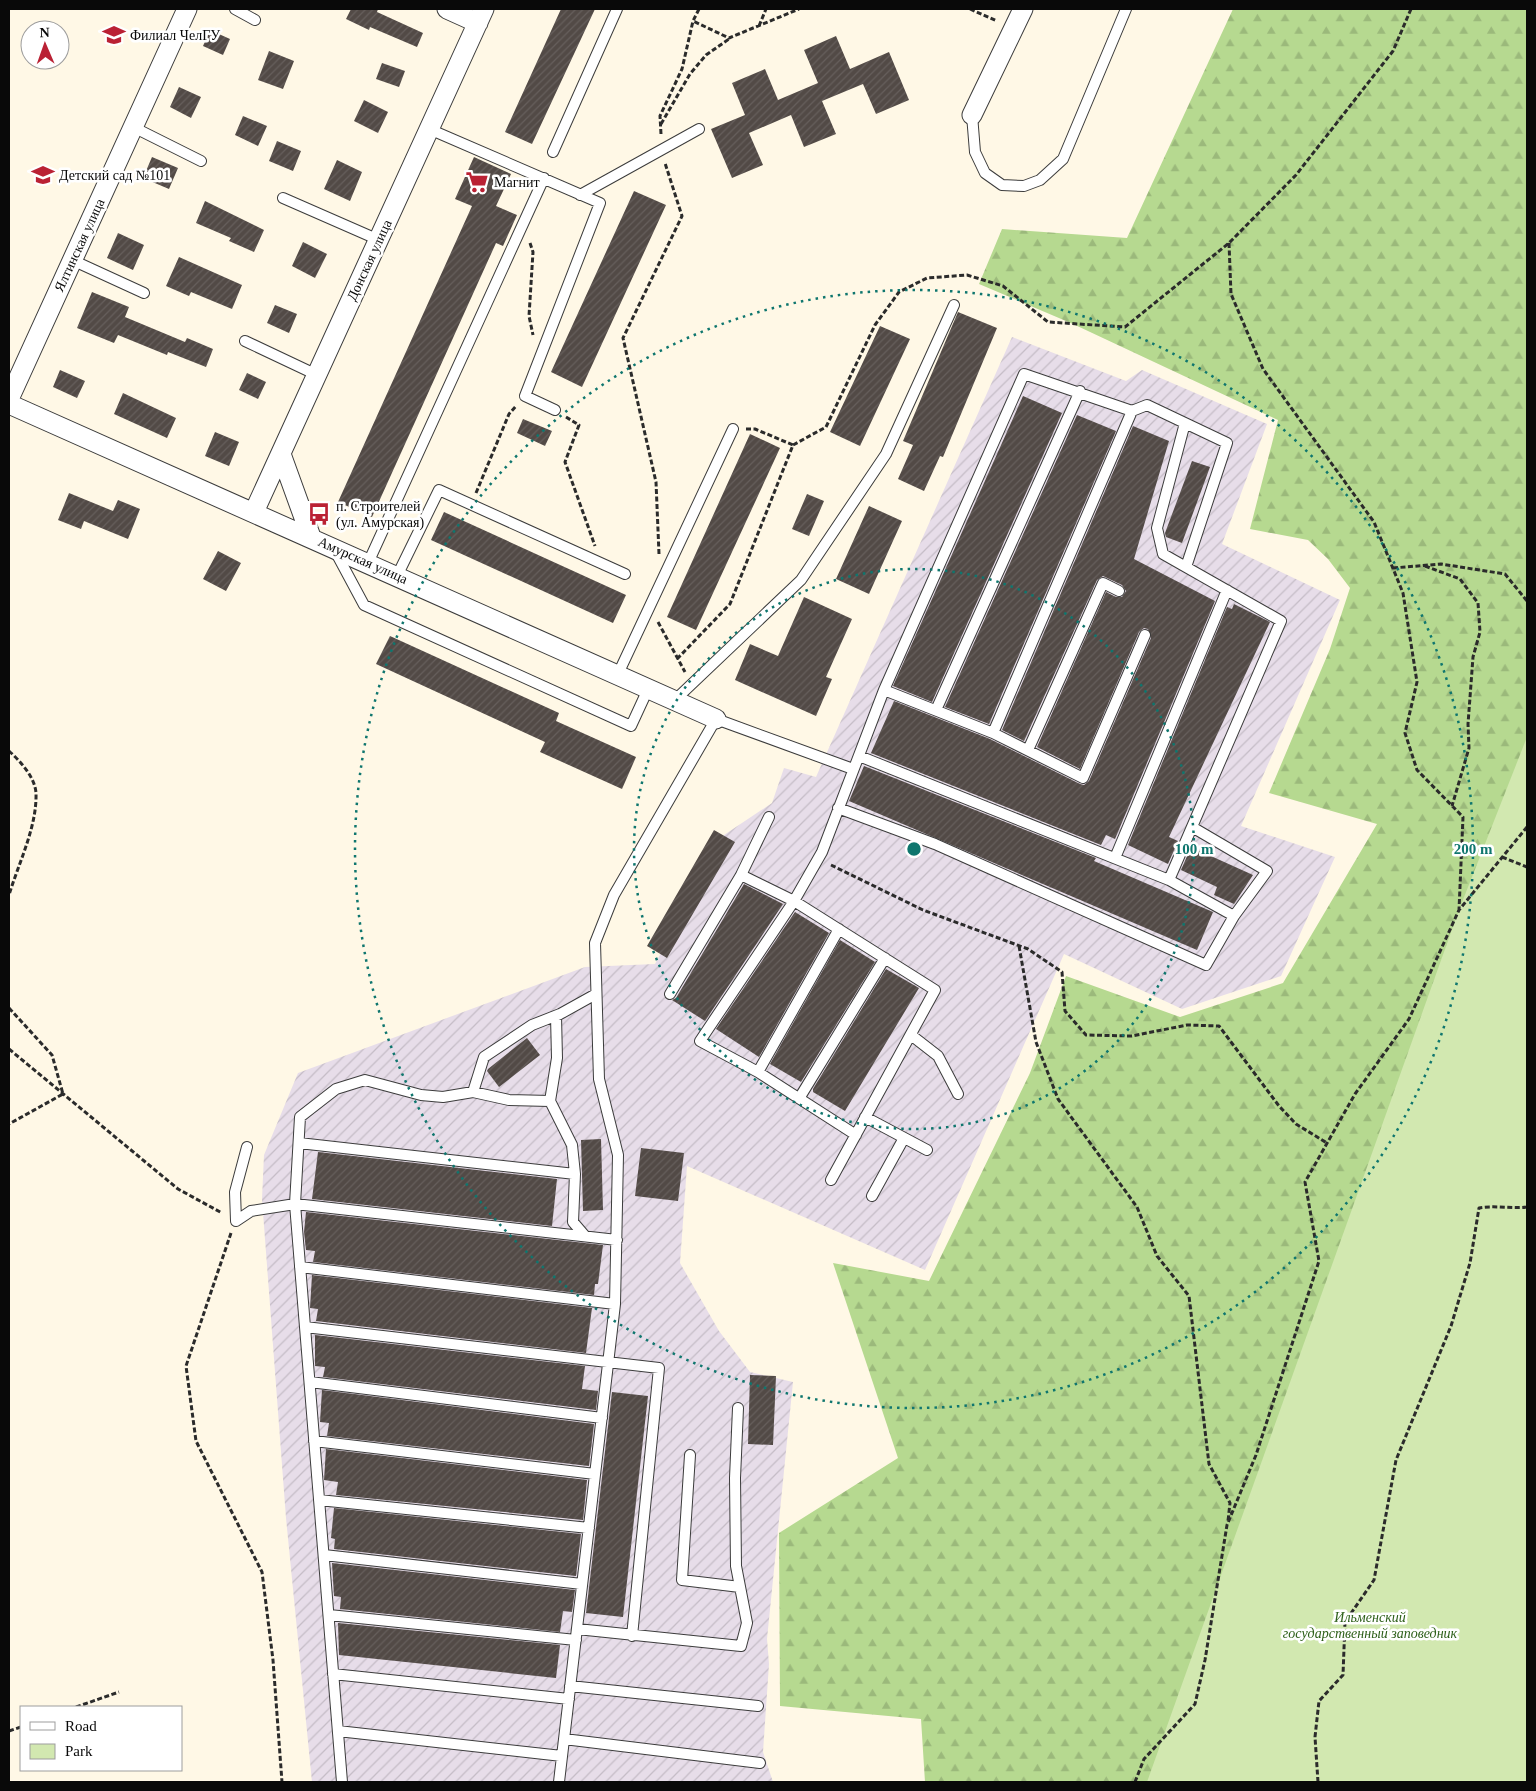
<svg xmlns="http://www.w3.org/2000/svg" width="1536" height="1791" font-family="'Times New Roman',serif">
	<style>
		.industrial { fill: url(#industrial-furrows) }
		.forest { fill: url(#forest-firs) }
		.park { fill: #d2e8b0 }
		.building { fill: url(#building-hatch) }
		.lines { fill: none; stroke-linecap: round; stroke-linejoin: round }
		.service-casing { stroke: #3c3c3c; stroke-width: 12 }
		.minor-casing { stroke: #3c3c3c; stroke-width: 21 }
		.path { stroke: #2b2b2b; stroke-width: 3; stroke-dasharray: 5 2.5; stroke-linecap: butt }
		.service { stroke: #fff; stroke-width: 10 }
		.minor { stroke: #fff; stroke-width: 19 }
		.ring { fill: none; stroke: #0f766e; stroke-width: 2.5; stroke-dasharray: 2.5 5 }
		.labels { text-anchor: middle; stroke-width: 5; stroke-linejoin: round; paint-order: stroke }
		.poi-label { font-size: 14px; fill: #090909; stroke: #fff; text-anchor: start }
		.street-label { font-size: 14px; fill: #090909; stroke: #fff }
		.park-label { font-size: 14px; font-style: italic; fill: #2e601a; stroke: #fff }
		.centre { fill: #0f766e; stroke: #fff; stroke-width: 2.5 }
		.ring-label { font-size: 15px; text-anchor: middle; font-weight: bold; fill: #0f766e; stroke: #fff; stroke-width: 5; stroke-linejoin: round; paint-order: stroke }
	</style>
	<defs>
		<pattern id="industrial-furrows" width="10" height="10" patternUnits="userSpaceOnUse" patternTransform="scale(1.25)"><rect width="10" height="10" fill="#e7dde9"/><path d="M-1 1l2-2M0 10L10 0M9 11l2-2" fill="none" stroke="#c5bcc6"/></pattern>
		<pattern id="forest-firs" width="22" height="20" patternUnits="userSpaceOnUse" patternTransform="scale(1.25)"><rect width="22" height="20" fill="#b6d990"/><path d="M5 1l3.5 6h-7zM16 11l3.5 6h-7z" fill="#9bb97b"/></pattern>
		<pattern id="building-hatch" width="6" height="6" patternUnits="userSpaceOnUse" patternTransform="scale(1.25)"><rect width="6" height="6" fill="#524a46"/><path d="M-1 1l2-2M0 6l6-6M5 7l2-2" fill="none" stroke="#665f5c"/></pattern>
	</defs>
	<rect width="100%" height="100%" fill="#fff8e6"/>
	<!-- industrial -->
	<path class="industrial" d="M 1012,337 L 1126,381 L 1142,370 L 1267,424 L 1222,544 L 1340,600 L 1241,826 L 1335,857 L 1281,976 L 1182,1009 L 1064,954 L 925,1270 L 687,1166 L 680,1263 L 719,1331 L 750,1372 L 793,1382 L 767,1639 L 769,1664 L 763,1752 L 773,1782 L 312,1782 L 286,1518 L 262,1199 L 264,1155 L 298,1073 L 585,967 L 655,964 L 724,835 L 772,803 L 784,768 L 816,777 Z"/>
	<!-- forest -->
	<path class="forest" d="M 1233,9 L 1527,9 L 1527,1782 L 925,1782 L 921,1719 L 780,1706 L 779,1533 L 898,1458 L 833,1263 L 929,1281 L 1030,1073 L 1066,976 L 1180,1017 L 1283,983 L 1377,824 L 1269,793 L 1330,649 L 1350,588 L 1328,559 L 1308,540 L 1250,529 L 1278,420 L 1073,324 L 979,284 L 1002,229 L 1127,238 Z"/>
	<!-- park -->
	<path class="park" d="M 1527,737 L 1527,1782 L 1147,1782 L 1459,910 Z"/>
	<!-- building -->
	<path class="building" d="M 351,9 L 378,9 L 377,12 L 423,33 L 417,47 L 370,27 L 369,30 L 346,19 Z
		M 561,9 L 595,9 L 532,144 L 505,132 Z
		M 210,30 L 230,39 L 223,55 L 203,46 Z
		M 836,36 L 850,69 L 889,52 L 909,100 L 876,114 L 863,84 L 822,101 L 836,134 L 804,147 L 791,115 L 749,133 L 763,165 L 732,178 L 711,129 L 745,115 L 732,83 L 765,69 L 778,100 L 818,83 L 804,50 Z
		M 269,51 L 294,61 L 283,89 L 258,80 Z
		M 382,63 L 405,71 L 399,87 L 376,79 Z
		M 179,87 L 201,97 L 191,118 L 170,107 Z
		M 364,100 L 388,112 L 378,133 L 354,121 Z
		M 243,116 L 267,126 L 258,146 L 235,135 Z
		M 277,141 L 301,151 L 293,171 L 269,161 Z
		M 152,157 L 178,168 L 169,189 L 143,178 Z
		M 474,157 L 511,174 L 496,206 L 517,215 L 503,246 L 496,243 L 372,517 L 338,502 L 472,206 L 455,199 Z
		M 337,160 L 362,172 L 350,201 L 324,189 Z
		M 634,191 L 666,205 L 582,387 L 551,372 Z
		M 205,201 L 264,230 L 254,252 L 229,241 L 231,238 L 196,223 Z
		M 118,233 L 144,245 L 133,270 L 107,258 Z
		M 303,242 L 327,254 L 315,278 L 292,266 Z
		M 179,257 L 242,285 L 232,309 L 191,292 L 189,296 L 166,286 Z
		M 92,292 L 129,307 L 125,317 L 185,342 L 187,338 L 213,349 L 206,367 L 168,352 L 167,355 L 118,335 L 114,343 L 77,328 Z
		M 275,305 L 297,314 L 289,333 L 267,323 Z
		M 958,312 L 997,328 L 943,457 L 940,456 L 924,491 L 898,479 L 913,445 L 903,441 Z
		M 880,326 L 910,339 L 860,446 L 830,432 Z
		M 60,370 L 85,381 L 77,398 L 53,387 Z
		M 247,373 L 266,382 L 258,399 L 239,390 Z
		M 123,393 L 176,418 L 167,438 L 114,414 Z
		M 1023,396 L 1062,413 L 932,702 L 893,686 Z
		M 1077,415 L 1116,431 L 989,724 L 945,707 Z
		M 523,419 L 552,431 L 545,446 L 517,433 Z
		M 1133,426 L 1169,441 L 1134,559 L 1215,601 L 1115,839 L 1106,835 L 1101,845 L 871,753 L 894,701 L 990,739 L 1080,784 L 1084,785 L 1089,781 L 1151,638 L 1148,629 L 1144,628 L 1139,632 L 1080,769 L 1037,747 L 1106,592 L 1116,597 L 1122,597 L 1126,591 L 1122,585 L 1103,576 L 1097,580 L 1024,741 L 1002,730 Z
		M 215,432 L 239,442 L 229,466 L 205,456 Z
		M 750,434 L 780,448 L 696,630 L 667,617 Z
		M 1192,461 L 1210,467 L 1182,543 L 1166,537 L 1165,533 Z
		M 69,493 L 113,511 L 118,500 L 140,509 L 128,539 L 84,521 L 81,529 L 58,520 Z
		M 807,494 L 824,501 L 809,536 L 792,529 Z
		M 869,506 L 902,521 L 869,594 L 836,579 Z
		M 444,512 L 626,595 L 613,623 L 431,540 Z
		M 218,551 L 241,563 L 226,591 L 203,579 Z
		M 804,597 L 852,619 L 826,677 L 832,679 L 816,716 L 735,680 L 750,644 L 778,656 Z
		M 1234,604 L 1270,622 L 1169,837 L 1178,841 L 1168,864 L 1128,845 L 1227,607 L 1232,609 Z
		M 390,636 L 559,713 L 556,721 L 636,757 L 622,789 L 540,752 L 545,742 L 376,664 Z
		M 864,766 L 1096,858 L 1094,861 L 1213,912 L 1197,950 L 849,801 Z
		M 714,830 L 735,842 L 667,958 L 647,946 Z
		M 1191,847 L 1253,875 L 1234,904 L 1214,895 L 1217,887 L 1181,870 Z
		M 744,884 L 783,904 L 705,1021 L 672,1000 L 676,998 Z
		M 795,912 L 829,933 L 759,1057 L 716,1029 Z
		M 840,940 L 875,962 L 801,1082 L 770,1064 Z
		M 886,969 L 919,988 L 845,1111 L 813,1092 L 813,1089 Z
		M 527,1038 L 540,1055 L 499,1087 L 487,1071 L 488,1069 Z
		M 601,1139 L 603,1210 L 583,1211 L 581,1140 Z
		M 641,1148 L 684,1153 L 678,1201 L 635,1196 Z
		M 318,1152 L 557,1179 L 552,1226 L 312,1199 Z
		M 306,1212 L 603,1245 L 598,1284 L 595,1284 L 594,1295 L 313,1262 L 315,1251 L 306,1250 L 304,1232 Z
		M 312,1275 L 592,1308 L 586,1353 L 316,1321 L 318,1309 L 310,1308 Z
		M 315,1335 L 585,1366 L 582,1389 L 598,1391 L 596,1410 L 323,1377 L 325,1367 L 315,1366 Z
		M 750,1375 L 776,1376 L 773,1445 L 748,1444 Z
		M 322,1390 L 594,1424 L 589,1466 L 327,1436 L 329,1423 L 320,1422 Z
		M 612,1392 L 648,1396 L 623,1617 L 586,1613 Z
		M 326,1449 L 587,1480 L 583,1520 L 336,1495 L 338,1482 L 324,1480 Z
		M 334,1508 L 581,1534 L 576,1576 L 334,1549 L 335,1539 L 331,1538 Z
		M 332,1563 L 575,1590 L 572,1612 L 563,1611 L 560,1632 L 340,1609 L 341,1597 L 334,1596 Z
		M 338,1623 L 560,1645 L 556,1678 L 339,1655 Z"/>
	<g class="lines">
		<defs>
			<path id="service" d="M 235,9 L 255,20
				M 972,115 L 975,152 L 985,173 L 1002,185 L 1024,186 L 1040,180 L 1063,159 L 1126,9
				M 133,127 L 201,161
				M 429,129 L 600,203 L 525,396 L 555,410
				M 553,152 L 617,9
				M 580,195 L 699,129
				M 283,198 L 379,240
				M 72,260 L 144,293
				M 245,341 L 317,375
				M 335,551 L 364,605 L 631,726 L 649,687
				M 368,563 L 544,178
				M 397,576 L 439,490 L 625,574
				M 618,674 L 733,429
				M 884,690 L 993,733 L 1083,778 L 1145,635
				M 676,699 L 801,580 L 886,454 L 954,305
				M 936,710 L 1080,391
				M 993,733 L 1132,411 L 1147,405 L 1227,443 L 1186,567
				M 1028,750 L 1103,583 L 1119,591
				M 859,756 L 1169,880 L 1234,916
				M 838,808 L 935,844 L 1206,965 L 1234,916 L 1267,871 L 1192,827
				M 1115,858 L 1227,590
				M 741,875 L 794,901 L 935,990 L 831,1180
				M 1169,880 L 1281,621 L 1163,554 L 1157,528 L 1185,423
				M 670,994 L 741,875 L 769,817
				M 556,1016 L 557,1058 L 550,1101 L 572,1145 L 575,1174 L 573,1222 L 585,1236
				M 911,1035 L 938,1056 L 958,1094
				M 758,1072 L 839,929
				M 473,1092 L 484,1057 L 532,1025 L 560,1014 L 596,994
				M 800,1097 L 885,958
				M 865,1117 L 927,1150
				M 856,1135 L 758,1072 L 700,1041 L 794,901 L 822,852 L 884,690 L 1024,374 L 1132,411
				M 299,1143 L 575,1174
				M 872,1196 L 904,1138
				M 236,1221 L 251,1211 L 295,1204 L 617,1240
				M 236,1221 L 235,1192 L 247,1147
				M 300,1267 L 615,1304
				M 305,1327 L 659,1368 L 632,1636
				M 310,1382 L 602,1418
				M 314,1441 L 595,1474
				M 690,1455 L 682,1580 L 740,1587
				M 319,1500 L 589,1528
				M 324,1555 L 582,1584
				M 329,1615 L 576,1640
				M 577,1629 L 741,1646 L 747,1623 L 736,1566 L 735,1478 L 738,1408
				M 333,1674 L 569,1699
				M 570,1686 L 758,1706
				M 338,1731 L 562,1756
				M 564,1739 L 760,1763
				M 342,1782 L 295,1204 L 300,1117 L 336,1089 L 365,1080 L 421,1095 L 443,1097 L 473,1092 L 509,1100 L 550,1101
				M 559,1782 L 615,1304 L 618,1155 L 599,1079 L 595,943 L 614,895 L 716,719 L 853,769"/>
			<path id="minor" d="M 447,9 L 478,23
				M 972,115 L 1023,9
				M 9,399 L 187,9
				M 9,404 L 716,719
				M 281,454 L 311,537
				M 254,512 L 484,9"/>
		</defs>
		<!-- service casing -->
		<use href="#service" class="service-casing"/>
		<!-- minor casing -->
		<use href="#minor" class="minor-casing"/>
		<!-- path -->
		<path class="path" d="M 699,9 L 693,21 L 729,38 L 799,9
			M 970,9 L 997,21
			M 759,26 L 766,9
			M 661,124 L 690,74 L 706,55 L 729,39
			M 661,134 L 660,116 L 682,69 L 693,21
			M 530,243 L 533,252 L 529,316 L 533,335
			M 1229,243 L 1231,294 L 1263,369 L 1374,522 L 1403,593 L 1417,682 L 1405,733 L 1417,770 L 1463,817 L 1459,910
			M 566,417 L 579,425 L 565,462 L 595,546
			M 746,429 L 755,429 L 793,445
			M 476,493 L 509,414 L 516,406
			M 659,554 L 656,482 L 623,338 L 682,216 L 665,163
			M 1425,566 L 1460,579 L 1478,603 L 1480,632 L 1473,657 L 1468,724 L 1469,748 L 1452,806
			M 1393,568 L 1441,564 L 1505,574 L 1527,601
			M 658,622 L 685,672
			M 677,659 L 730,604 L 793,445 L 826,427 L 875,325 L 899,292 L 927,278 L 967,275 L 1003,286 L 1048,322 L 1125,327 L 1229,243 L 1296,175 L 1393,51 L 1411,9
			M 9,751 C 20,761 35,777 36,793 C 37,827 19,862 9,895
			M 1502,857 L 1527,867
			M 831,865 L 923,910 L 1028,949 L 1062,972 L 1065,1011 L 1086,1035 L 1132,1036 L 1187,1025 L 1219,1026 L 1279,1106 L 1296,1124 L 1327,1143
			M 1019,946 L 1036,1042 L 1058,1099 L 1137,1207 L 1157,1256 L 1189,1296 L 1209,1464 L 1230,1503 L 1228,1521
			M 9,1008 L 52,1055 L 63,1094 L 9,1124
			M 9,1049 L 178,1189 L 222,1213
			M 231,1233 L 186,1366 L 196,1441 L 262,1572 L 273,1660 L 282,1782
			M 76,1707 L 119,1692
			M 9,1731 L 21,1727
			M 1135,1782 L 1144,1759 L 1195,1704 L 1205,1660 L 1227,1525 L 1256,1455 L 1319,1261 L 1305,1182 L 1355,1094 L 1409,1019 L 1459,910 L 1527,827
			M 1318,1782 L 1315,1737 L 1319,1701 L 1343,1675 L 1345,1622 L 1374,1580 L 1396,1460 L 1451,1326 L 1470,1263 L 1479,1208 C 1495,1205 1511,1209 1527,1207"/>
		<!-- service -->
		<use href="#service" class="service"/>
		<!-- minor -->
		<use href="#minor" class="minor"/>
	</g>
	<!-- distance rings -->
	<g class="ring">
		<circle cx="914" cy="849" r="280"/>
		<circle cx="914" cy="849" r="559"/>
	</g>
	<!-- icons -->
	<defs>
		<symbol id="university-bare" viewBox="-9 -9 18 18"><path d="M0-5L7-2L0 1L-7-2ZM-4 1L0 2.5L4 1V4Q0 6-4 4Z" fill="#ba2134" stroke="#fff" stroke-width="2.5" paint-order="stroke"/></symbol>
		<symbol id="school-bare" viewBox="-9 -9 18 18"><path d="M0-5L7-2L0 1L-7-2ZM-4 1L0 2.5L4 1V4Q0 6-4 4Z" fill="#ba2134" stroke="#fff" stroke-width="2.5" paint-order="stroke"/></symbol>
		<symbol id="supermarket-bare" viewBox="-9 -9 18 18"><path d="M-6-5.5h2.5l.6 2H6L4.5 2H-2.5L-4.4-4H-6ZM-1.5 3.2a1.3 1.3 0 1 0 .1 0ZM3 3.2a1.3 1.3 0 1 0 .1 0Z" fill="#ba2134" stroke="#fff" stroke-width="2.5" paint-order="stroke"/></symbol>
		<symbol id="bus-bare" viewBox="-9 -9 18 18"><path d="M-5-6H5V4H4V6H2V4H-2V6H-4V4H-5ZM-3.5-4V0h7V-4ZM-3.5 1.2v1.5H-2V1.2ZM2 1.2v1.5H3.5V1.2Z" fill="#ba2134" stroke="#fff" stroke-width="2.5" paint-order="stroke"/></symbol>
	</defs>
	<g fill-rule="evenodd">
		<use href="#university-bare" x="98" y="19" width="32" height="32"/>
		<use href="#school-bare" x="27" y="159" width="32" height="32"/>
		<use href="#supermarket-bare" x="461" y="166" width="32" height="32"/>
		<use href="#bus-bare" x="303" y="498" width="32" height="32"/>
	</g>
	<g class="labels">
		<!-- poi labels -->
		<g class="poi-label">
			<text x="130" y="40">Филиал ЧелГУ</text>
			<text x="59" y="180">Детский сад №101</text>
			<text x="494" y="187">Магнит</text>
			<text x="336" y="511">п. Строителей<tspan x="336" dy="16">(ул. Амурская)</tspan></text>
		</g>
		<!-- street labels -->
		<g class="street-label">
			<text transform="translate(79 245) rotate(-65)" y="5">Ялтинская улица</text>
			<text transform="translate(369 260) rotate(-65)" y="5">Донская улица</text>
			<text transform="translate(363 560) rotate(24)" y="5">Амурская улица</text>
		</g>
		<!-- park labels -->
		<g class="park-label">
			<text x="1370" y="1622">Ильменский<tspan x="1370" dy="16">государственный заповедник</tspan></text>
		</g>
	</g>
	<circle cx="914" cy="849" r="8" class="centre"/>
	<g class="ring-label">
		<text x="1194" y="854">100 m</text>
		<text x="1473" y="854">200 m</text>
	</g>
	<!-- border -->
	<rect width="1536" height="1791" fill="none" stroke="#090909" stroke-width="20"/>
	<!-- legend -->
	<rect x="20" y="1706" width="162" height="65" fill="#ffffff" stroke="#9d9d9d"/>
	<rect x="30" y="1722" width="25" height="8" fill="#ffffff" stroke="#9d9d9d"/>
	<text x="65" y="1731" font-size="15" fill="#090909">Road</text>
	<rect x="30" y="1744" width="25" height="15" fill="#d2e8b0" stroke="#9d9d9d"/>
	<text x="65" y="1756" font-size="15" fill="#090909">Park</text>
	<!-- north arrow -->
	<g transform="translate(45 45) rotate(358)"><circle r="24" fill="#ffffff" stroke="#9d9d9d"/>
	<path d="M0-4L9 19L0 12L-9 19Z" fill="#ba2134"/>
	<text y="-8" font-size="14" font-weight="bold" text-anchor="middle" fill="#090909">N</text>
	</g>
</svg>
